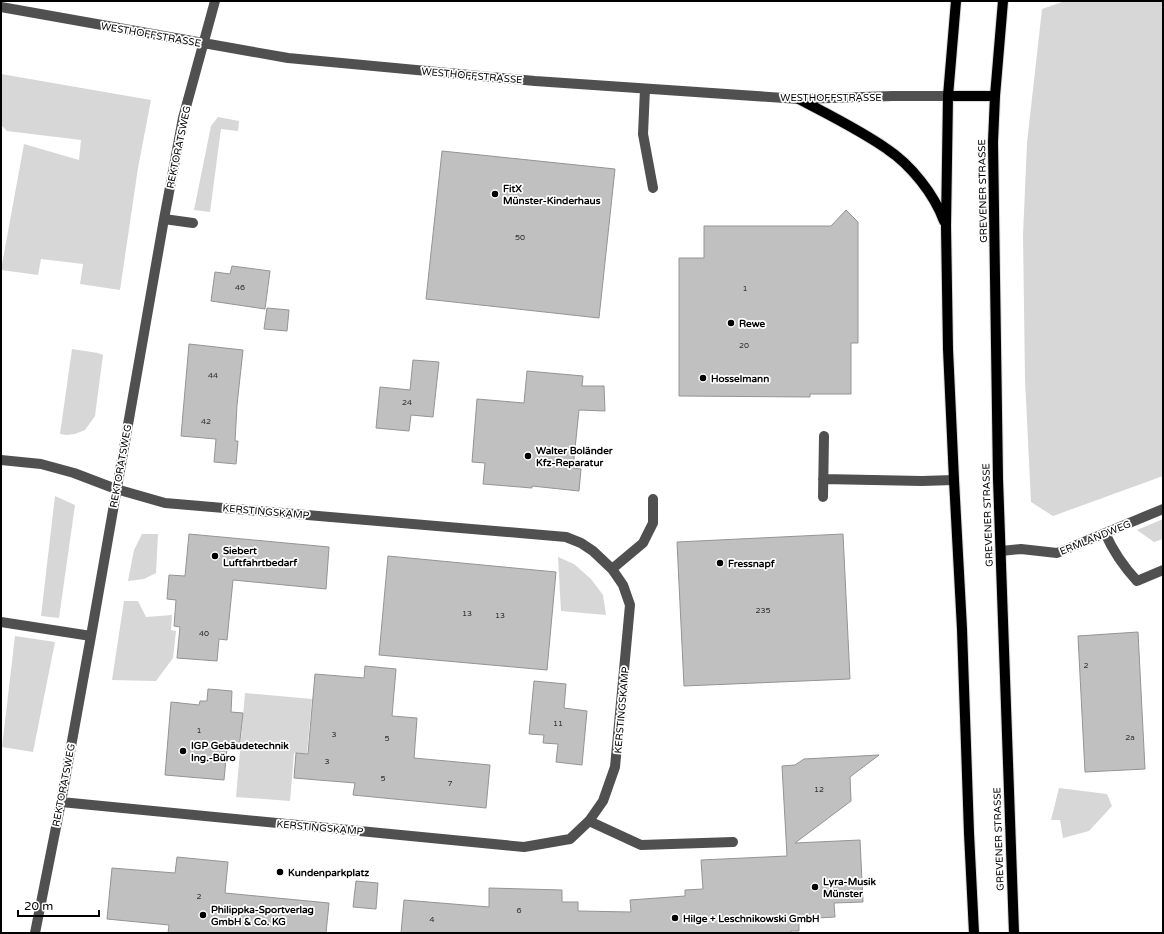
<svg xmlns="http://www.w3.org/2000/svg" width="1164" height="934" font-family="'Varela Round',sans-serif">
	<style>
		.green { fill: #d7d7d7 }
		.building { fill: #c0c0c0; stroke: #949494 }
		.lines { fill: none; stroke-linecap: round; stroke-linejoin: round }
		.major-casing { stroke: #dbdbdb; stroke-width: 12 }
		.minor { stroke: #505050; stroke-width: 10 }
		.major { stroke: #000; stroke-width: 10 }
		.poi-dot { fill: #000; stroke: #fff; stroke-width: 1.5 }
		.labels { text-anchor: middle; stroke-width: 3.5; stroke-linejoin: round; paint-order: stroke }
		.number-label { font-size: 8px; fill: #303030 }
		.street-label { font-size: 10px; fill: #000; stroke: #fff }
		.poi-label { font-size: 10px; font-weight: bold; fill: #000; stroke: #fff; text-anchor: start }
	</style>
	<rect width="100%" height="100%" fill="#fff"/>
	<!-- green -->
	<path class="green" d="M 1065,1 L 1163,1 L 1163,476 L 1053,516 L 1031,502 L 1025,379 L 1023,235 L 1027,143 L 1042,9 Z
		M 1,74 L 151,100 L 138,168 L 120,290 L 80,284 L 83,264 L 41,259 L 38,275 L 1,270 L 24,144 L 79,160 L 81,140 L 7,131 L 1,125 Z
		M 218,117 L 239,121 L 238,131 L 221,129 L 210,212 L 194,210 L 211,126 Z
		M 72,349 L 98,353 L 103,355 L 95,416 L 85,430 L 75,434 L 66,435 L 60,434 Z
		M 55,496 L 75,505 L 59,618 L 41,616 Z
		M 1163,519 L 1163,539 L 1154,542 L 1137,530 Z
		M 142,534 L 158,534 L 156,573 L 144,579 L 128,581 L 134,550 Z
		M 558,557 L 574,564 L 591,579 L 603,595 L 606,615 L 561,611 Z
		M 124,601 L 138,601 L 146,617 L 172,615 L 171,630 L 176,631 L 173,658 L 156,681 L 112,680 Z
		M 15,636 L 55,642 L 33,752 L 2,747 Z
		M 245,693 L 312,699 L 307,753 L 294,753 L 290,801 L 236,797 Z
		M 1059,788 L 1107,794 L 1112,806 L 1089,831 L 1063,838 L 1060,820 L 1051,820 Z"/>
	<!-- building -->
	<path class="building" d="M 442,151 L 615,169 L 599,318 L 426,299 Z
		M 846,210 L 858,222 L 858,343 L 851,343 L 851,394 L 810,394 L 810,397 L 679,396 L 679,258 L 704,258 L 704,226 L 831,226 Z
		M 232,266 L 270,271 L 265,309 L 211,301 L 215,272 L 230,274 Z
		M 267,308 L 289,310 L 287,331 L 264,329 Z
		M 189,344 L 243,350 L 237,405 L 235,441 L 238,441 L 236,464 L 214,462 L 216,439 L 181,436 Z
		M 413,360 L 439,362 L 433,417 L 411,415 L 409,431 L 376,428 L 380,387 L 410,390 Z
		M 527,371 L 583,376 L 582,386 L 604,386 L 605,411 L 579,410 L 573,468 L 581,469 L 579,491 L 532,486 L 532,488 L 483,484 L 485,463 L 472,462 L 477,399 L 524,403 Z
		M 189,534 L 329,547 L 326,589 L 233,580 L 227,640 L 219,639 L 217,661 L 177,658 L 180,627 L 174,626 L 176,600 L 167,599 L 169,575 L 185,576 Z
		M 843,534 L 850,679 L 684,686 L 677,542 Z
		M 388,556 L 556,572 L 547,670 L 379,655 Z
		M 1138,632 L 1145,769 L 1085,772 L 1078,636 Z
		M 365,666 L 396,669 L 392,716 L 417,718 L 414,758 L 490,765 L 486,808 L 353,795 L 355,783 L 294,778 L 296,753 L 308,754 L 315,674 L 364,678 Z
		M 534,681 L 566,684 L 564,708 L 587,711 L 582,765 L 556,762 L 558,744 L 543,743 L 544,735 L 529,734 Z
		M 208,689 L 232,691 L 231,712 L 243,713 L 239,749 L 227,748 L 224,780 L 165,775 L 171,702 L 199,705 L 200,701 L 207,701 Z
		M 879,755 L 850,777 L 851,801 L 795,843 L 860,840 L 863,902 L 834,903 L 835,917 L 799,919 L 799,931 L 791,931 L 791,933 L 401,933 L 404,900 L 489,907 L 489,888 L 562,890 L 562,902 L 578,902 L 578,911 L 631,912 L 630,900 L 685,896 L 685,890 L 703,889 L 701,860 L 787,856 L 782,766 L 795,765 L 804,759 Z
		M 177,857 L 228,862 L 225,893 L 329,903 L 326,933 L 168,933 L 169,925 L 107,919 L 112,868 L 175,873 Z
		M 356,881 L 378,883 L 376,909 L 353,907 Z"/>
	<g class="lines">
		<defs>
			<path id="major" d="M 956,1 L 948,96 L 946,226 L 948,349 L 954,480 L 962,629 L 969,833 L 974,933
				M 1003,1 L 995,96 L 993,142 L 998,479 L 1014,933
				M 948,96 L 995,96
				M 799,99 C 829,115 860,130 887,149 C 911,165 934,194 944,221"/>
		</defs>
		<!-- major casing -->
		<use href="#major" class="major-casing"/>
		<!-- minor -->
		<path class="minor" d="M 1,7 L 288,58 L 535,81 L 799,99 L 893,96 L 948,96
			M 645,89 L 643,134 L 653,188
			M 164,219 L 193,223
			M 1,460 L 41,464 L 74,473 L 116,489 L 165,503 L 566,537 L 581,543 L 593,551 L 612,569 L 623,585 L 630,605 L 615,767 L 603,801 L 589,821 L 570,839 L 524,847 L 61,802
			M 823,479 L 922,481 L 954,480
			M 823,497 L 824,436
			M 1105,533 C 1113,551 1123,566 1137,581 L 1163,570
			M 1001,551 L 1021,549 L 1057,553 L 1163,509
			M 612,569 L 643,543 L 653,523 L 653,499
			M 1,622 L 91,636
			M 589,821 L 641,845 L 733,842
			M 35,933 L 61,802 L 91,636 L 164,219 L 183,118 L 215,1"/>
		<!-- major -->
		<use href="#major" class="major"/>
	</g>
	<!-- markers -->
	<g class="poi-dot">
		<circle cx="495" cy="194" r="4"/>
		<circle cx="731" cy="323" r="4"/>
		<circle cx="703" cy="378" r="4"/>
		<circle cx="528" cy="456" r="4"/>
		<circle cx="215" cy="556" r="4"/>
		<circle cx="720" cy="563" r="4"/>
		<circle cx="183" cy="751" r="4"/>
		<circle cx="280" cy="872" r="4"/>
		<circle cx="815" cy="887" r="4"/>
		<circle cx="203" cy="915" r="4"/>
		<circle cx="675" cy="918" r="4"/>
	</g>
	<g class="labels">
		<!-- number labels -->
		<g class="number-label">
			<text x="520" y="240">50</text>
			<text x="240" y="290">46</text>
			<text x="745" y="291">1</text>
			<text x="744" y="348">20</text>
			<text x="213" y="378">44</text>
			<text x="407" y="405">24</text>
			<text x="206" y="424">42</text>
			<text x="763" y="613">235</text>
			<text x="467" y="616">13</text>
			<text x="500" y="618">13</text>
			<text x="204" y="636">40</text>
			<text x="1086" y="668">2</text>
			<text x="558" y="726">11</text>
			<text x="199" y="733">1</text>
			<text x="334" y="737">3</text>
			<text x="1130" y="740">2a</text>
			<text x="387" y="741">5</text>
			<text x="327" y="764">3</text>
			<text x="383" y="781">5</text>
			<text x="450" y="786">7</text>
			<text x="819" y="792">12</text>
			<text x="199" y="899">2</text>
			<text x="519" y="913">6</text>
			<text x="432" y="922">4</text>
		</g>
		<!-- street labels -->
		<g class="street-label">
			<text transform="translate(151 34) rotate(10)" y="4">WESTHOFFSTRASSE</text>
			<text transform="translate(472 75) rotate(5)" y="4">WESTHOFFSTRASSE</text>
			<text x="831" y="101">WESTHOFFSTRASSE</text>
			<text transform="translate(178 147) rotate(-78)" y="4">REKTORATSWEG</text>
			<text transform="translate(982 191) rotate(-91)" y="4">GREVENER STRASSE</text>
			<text transform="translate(120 466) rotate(-80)" y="4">REKTORATSWEG</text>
			<text transform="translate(266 511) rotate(5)" y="4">KERSTINGSKAMP</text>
			<text transform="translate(987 515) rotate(-92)" y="4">GREVENER STRASSE</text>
			<text transform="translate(1095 537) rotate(-22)" y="4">ERMLANDWEG</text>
			<text transform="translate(621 710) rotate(-85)" y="4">KERSTINGSKAMP</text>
			<text transform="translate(63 785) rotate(-79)" y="4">REKTORATSWEG</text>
			<text transform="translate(320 827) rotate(5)" y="4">KERSTINGSKAMP</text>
			<text transform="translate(998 839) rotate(-92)" y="4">GREVENER STRASSE</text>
		</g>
		<!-- poi labels -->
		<g class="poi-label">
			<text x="503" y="192">FitX<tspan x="503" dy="12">Münster-Kinderhaus</tspan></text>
			<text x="739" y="327">Rewe</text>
			<text x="711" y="382">Hosselmann</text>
			<text x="536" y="454">Walter Boländer<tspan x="536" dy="12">Kfz-Reparatur</tspan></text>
			<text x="223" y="554">Siebert<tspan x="223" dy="12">Luftfahrtbedarf</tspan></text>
			<text x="728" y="567">Fressnapf</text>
			<text x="191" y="749">IGP Gebäudetechnik<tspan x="191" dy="12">Ing.-Büro</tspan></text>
			<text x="288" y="876">Kundenparkplatz</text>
			<text x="823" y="885">Lyra-Musik<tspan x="823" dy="12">Münster</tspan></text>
			<text x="211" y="913">Philippka-Sportverlag<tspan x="211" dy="12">GmbH &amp; Co. KG</tspan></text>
			<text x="683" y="922">Hilge + Leschnikowski GmbH</text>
		</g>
	</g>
	<!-- border -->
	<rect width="1164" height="934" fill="none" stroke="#000000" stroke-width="4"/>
	<!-- scale -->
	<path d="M18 910v6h81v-6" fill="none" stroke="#000000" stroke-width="2"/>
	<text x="24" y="910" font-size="12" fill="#000000" stroke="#ffffff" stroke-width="3" paint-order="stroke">20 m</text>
</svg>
